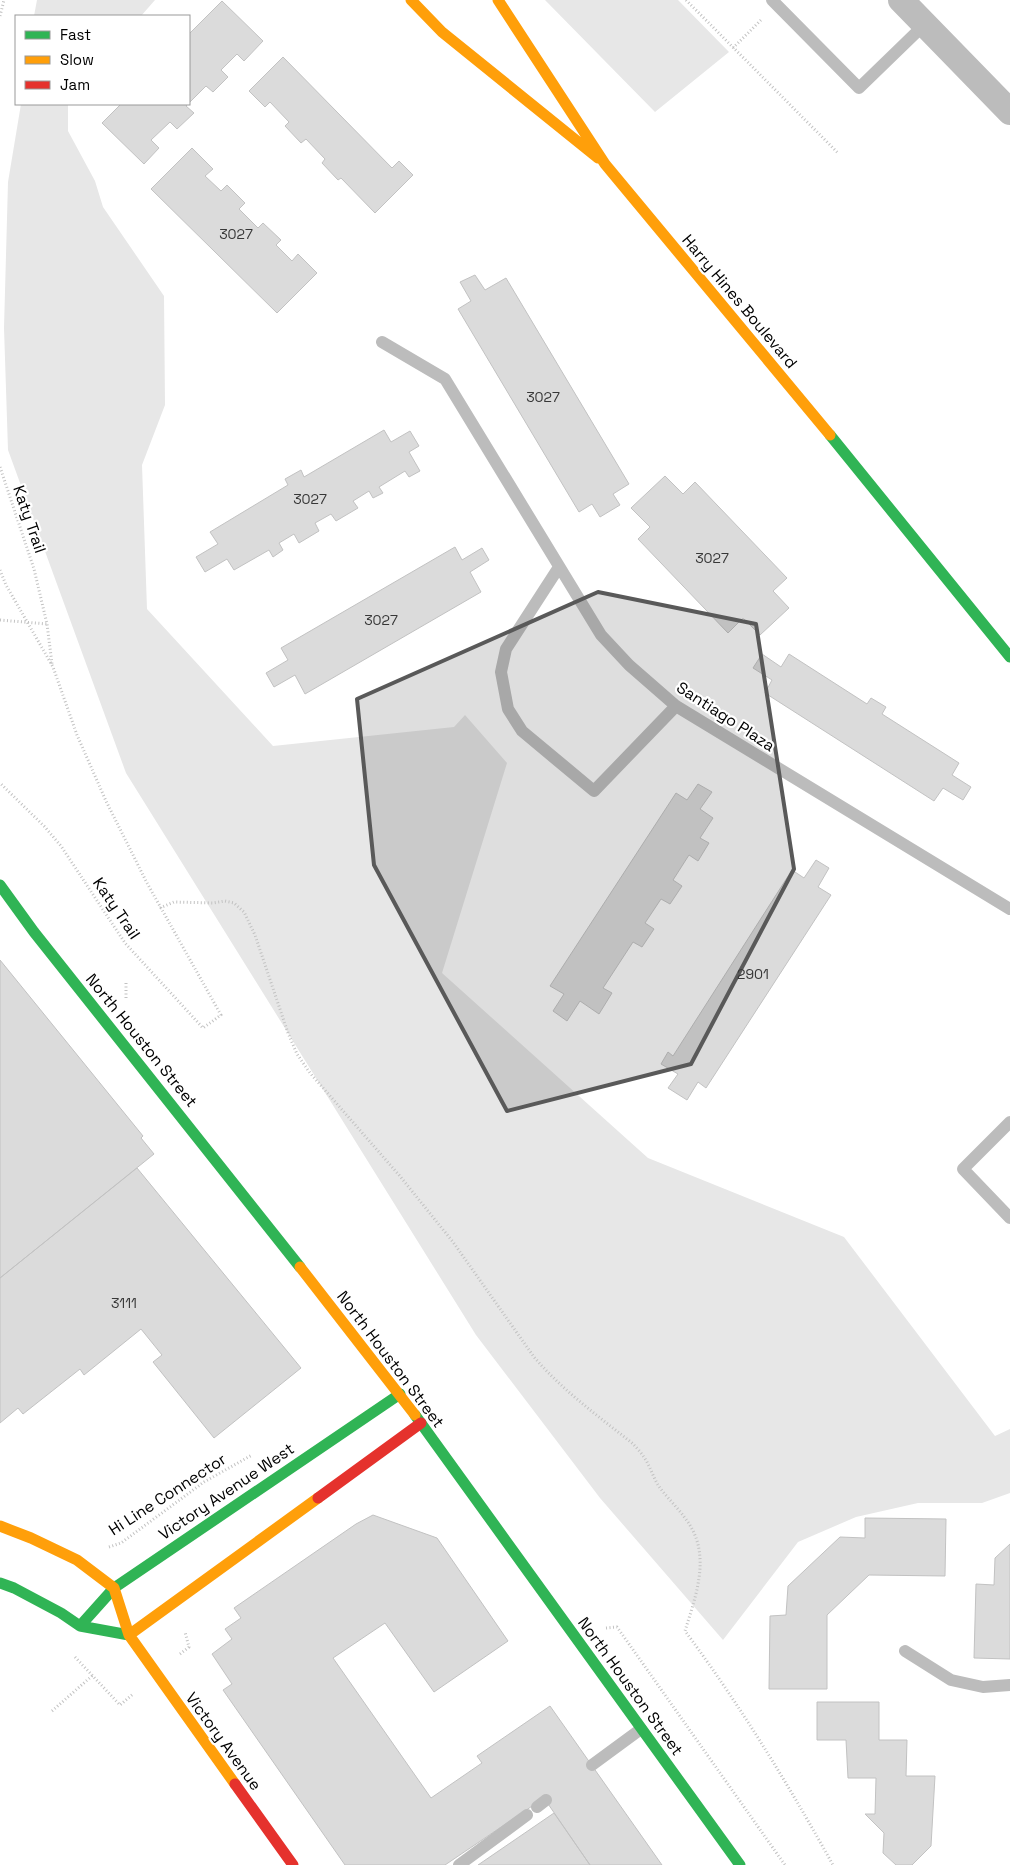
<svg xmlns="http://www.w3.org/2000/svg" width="1010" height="1865" font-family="'Space Grotesk',sans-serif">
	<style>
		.green { fill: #e7e7e7 }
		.building { fill: #dbdbdb; stroke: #c2c2c2 }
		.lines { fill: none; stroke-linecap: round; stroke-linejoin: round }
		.path { stroke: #c2c2c2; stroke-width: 3; stroke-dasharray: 1 2.5; stroke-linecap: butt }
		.lane { stroke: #bcbcbc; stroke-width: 12 }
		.street { stroke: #bcbcbc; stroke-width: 26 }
		.fast { stroke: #30b455; stroke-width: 11 }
		.slow { stroke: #ff9f0a; stroke-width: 11 }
		.jam { stroke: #e5322d; stroke-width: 11 }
		.marked { fill: #595959; fill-opacity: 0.2; stroke: #595959; stroke-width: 4; stroke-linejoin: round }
		.labels { text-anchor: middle; stroke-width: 4.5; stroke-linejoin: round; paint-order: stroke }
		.number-label { font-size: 14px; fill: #373737 }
		.street-label { font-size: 16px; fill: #000; stroke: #fff }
	</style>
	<rect width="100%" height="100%" fill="#fff"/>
	<!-- green -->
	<path class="green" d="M 37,0 L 155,0 L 141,16 L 34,16 Z
		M 545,0 L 678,0 L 729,52 L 655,112 Z
		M 21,104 L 68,104 L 68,131 L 95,181 L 103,207 L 164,296 L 165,405 L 142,465 L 147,609 L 273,746 L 454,727 L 465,715 L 507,763 L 442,973 L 648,1158 L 844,1237 L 995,1436 L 1010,1429 L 1010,1493 L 982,1503 L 918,1503 L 856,1517 L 798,1542 L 723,1640 L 600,1498 L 476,1335 L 126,773 L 8,450 L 4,328 L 8,182 Z"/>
	<!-- building -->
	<path class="building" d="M 222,1 L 263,41 L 244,61 L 237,54 L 221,70 L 228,77 L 213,92 L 206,86 L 189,103 L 189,34 Z
		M 283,57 L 392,168 L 399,161 L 413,175 L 375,213 L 341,178 L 338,180 L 322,163 L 325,159 L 306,139 L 301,143 L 285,126 L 289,122 L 270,102 L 265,107 L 249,91 Z
		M 121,104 L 188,104 L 186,106 L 194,113 L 177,129 L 170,122 L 151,140 L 159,148 L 144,164 L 102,123 Z
		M 192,148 L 213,169 L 205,176 L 221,191 L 227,185 L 245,203 L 239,209 L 258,228 L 263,223 L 281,240 L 276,245 L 292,261 L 298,254 L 317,273 L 277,313 L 151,189 Z
		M 475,275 L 485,290 L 506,278 L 629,484 L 613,494 L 620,505 L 600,517 L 592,504 L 579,512 L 458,309 L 471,301 L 460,282 Z
		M 384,430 L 391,442 L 410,431 L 419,446 L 409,452 L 420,471 L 409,477 L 405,471 L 379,487 L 383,493 L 373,498 L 369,491 L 353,501 L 358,508 L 336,521 L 331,514 L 315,523 L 319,531 L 299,543 L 294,534 L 279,543 L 283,550 L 273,557 L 269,550 L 234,570 L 227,559 L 205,572 L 196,557 L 218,544 L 210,532 L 288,485 L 285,479 L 301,470 L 304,477 Z
		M 665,476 L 683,494 L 695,482 L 787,578 L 773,591 L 789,608 L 760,635 L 743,618 L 728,633 L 638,539 L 650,527 L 631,508 Z
		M 455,547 L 462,560 L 482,548 L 489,560 L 470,572 L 481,592 L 305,694 L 295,675 L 274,687 L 266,673 L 288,660 L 281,648 Z
		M 762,654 L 781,667 L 789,654 L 867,704 L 871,698 L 886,707 L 882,714 L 959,763 L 952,775 L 971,787 L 963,800 L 943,788 L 934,801 L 765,693 L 772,680 L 753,668 Z
		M 698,784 L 712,792 L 700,809 L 713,818 L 700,838 L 709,843 L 698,861 L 689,855 L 673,880 L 682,886 L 670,904 L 661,899 L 645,923 L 654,929 L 642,947 L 633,942 L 603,988 L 612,993 L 599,1014 L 580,1001 L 567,1021 L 553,1011 L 564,994 L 550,986 L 676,793 L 687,800 Z
		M 816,860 L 829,868 L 818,887 L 831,895 L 706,1088 L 698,1082 L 687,1100 L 668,1088 L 678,1074 L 661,1064 L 668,1052 L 673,1056 L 792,870 L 804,878 Z
		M 0,960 L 143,1136 L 141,1138 L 154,1154 L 0,1278 Z
		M 137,1168 L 301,1368 L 214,1438 L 153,1362 L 162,1355 L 141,1329 L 84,1375 L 80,1369 L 23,1414 L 18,1408 L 0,1423 L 0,1278 Z
		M 373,1515 L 437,1538 L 508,1641 L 434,1692 L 385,1623 L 333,1658 L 431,1798 L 482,1763 L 477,1756 L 550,1706 L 662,1865 L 590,1865 L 544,1798 L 445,1865 L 345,1865 L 223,1690 L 232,1684 L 212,1654 L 232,1639 L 225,1629 L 241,1618 L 234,1608 L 356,1524 Z
		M 865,1518 L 946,1519 L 945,1576 L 869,1575 L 827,1615 L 827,1689 L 769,1689 L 770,1616 L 786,1615 L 788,1586 L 840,1537 L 865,1538 Z
		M 1010,1544 L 1010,1659 L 974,1658 L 976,1584 L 994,1585 L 995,1558 Z
		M 817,1702 L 879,1702 L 879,1740 L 907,1740 L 906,1776 L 935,1776 L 931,1846 L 912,1865 L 896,1865 L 883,1853 L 884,1833 L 865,1814 L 875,1814 L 876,1778 L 848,1778 L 846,1740 L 817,1740 Z
		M 554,1813 L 590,1865 L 478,1865 Z"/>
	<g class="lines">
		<!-- path -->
		<path class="path" d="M 686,0 L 838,153
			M 0,16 L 4,0
			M 733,48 L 761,20
			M 0,467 L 34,569 L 47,624 L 52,664
			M 0,570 L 6,585 L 53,667 L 77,735 L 106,801 L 147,883 L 221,1015 L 203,1028 L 125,943 L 61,846 L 44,826 L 0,783
			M 0,620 L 47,624
			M 160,908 L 174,902 L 213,903 L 225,901 L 234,903 L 244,912 L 255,935 L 288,1033 L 297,1054 L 310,1073 L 399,1175 L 453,1242 L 534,1357 C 562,1390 598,1416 632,1443 C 638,1449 644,1456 648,1464 C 652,1472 655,1481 660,1488 C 670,1501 683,1513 691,1527 C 710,1560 695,1598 685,1631 C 740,1705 788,1784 833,1865
			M 126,998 L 126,982
			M 109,1547 L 121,1543 L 204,1482 L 252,1455
			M 606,1628 L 617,1627 L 785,1865
			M 180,1654 L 189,1647 L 185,1632
			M 75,1657 L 120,1705 L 133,1694
			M 52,1711 L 93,1675"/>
		<!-- lane -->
		<path class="lane" d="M 772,0 L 859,88 L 925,24
			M 382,342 L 445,379 L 601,635 L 629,665 L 676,706 L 1010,909
			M 559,567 L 506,649 L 501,672 L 508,709 L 522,731 L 594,791 L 676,706
			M 1010,1122 L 963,1169 L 1010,1218
			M 905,1651 L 951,1680 L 983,1687 L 1010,1685
			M 592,1765 L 641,1729
			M 537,1807 L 546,1800
			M 459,1865 L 527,1815"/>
		<!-- street -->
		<path class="street" d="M 901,0 L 1010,112"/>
		<!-- fast -->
		<path class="fast" d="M 830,435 L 1010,657
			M 0,885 L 34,932 L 300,1267
			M 415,1415 L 740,1865
			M 0,1583 L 14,1588 L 61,1613 L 80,1626 L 129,1635
			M 80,1626 L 114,1588 L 400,1394"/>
		<!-- slow -->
		<path class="slow" d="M 411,0 L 442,32 L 598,158
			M 498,0 L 605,164
			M 605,164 L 830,435
			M 300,1267 L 415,1415
			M 0,1526 L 31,1538 L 77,1560 L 114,1588 L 129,1635 L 235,1784
			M 129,1635 L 318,1498"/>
		<!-- jam -->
		<path class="jam" d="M 318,1498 L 421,1423
			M 235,1784 L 293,1865"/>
	</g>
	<!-- marked area -->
	<path class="marked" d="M 598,592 L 756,624 L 794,869 L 691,1064 L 507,1111 L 374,865 L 357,699 Z"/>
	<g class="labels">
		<!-- number labels -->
		<g class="number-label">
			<text x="236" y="239">3027</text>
			<text x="543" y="402">3027</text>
			<text x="310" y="504">3027</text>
			<text x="712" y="563">3027</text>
			<text x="381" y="625">3027</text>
			<text x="753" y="979">2901</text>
			<text x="124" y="1308">3111</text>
		</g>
		<!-- street labels -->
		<g class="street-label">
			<text transform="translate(740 301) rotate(50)" y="6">Harry Hines Boulevard</text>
			<text transform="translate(30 519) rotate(71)" y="6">Katy Trail</text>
			<text transform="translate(726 716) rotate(33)" y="6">Santiago Plaza</text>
			<text transform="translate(117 908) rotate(56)" y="6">Katy Trail</text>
			<text transform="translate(142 1040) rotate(51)" y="6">North Houston Street</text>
			<text transform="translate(391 1359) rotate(53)" y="6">North Houston Street</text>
			<text transform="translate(226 1491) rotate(-34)" y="6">Victory Avenue West</text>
			<text transform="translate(167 1494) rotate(-33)" y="6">Hi Line Connector</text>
			<text transform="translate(631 1686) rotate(54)" y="6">North Houston Street</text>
			<text transform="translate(224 1741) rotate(54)" y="6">Victory Avenue</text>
		</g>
	</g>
	<!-- legend -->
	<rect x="15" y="15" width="175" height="90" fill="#ffffff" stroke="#999999"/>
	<rect x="25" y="31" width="25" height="8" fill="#30b455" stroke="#999999"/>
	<text x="60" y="40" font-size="15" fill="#000000">Fast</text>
	<rect x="25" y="56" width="25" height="8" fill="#ff9f0a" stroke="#999999"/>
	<text x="60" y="65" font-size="15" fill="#000000">Slow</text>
	<rect x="25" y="81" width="25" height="8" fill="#e5322d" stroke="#999999"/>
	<text x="60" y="90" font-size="15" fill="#000000">Jam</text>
</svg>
